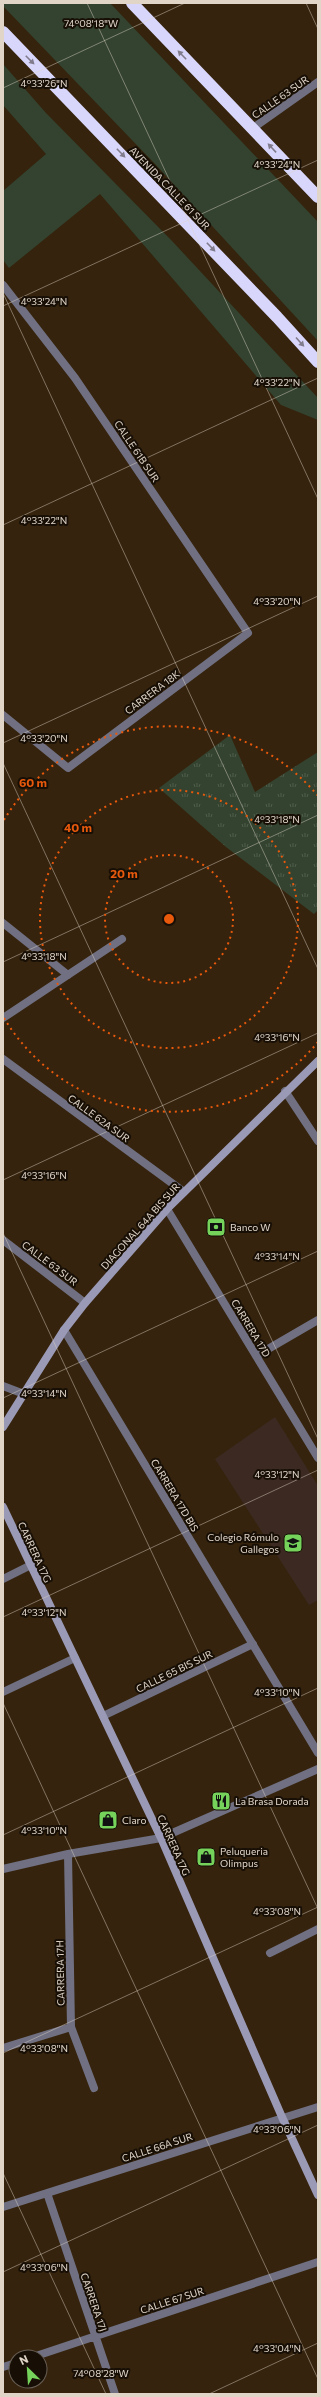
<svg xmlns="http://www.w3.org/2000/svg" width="321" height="2397" font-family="Commissioner,sans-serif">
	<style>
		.education { fill: #3c2a22 }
		.grass { fill: #33432f }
		.park { fill: url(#park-tufts) }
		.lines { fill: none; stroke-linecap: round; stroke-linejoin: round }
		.street { stroke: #707082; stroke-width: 8 }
		.secondary { stroke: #9a99b6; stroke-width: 8 }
		.highway { stroke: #d8d6fb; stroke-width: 12 }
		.oneway { fill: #817c8d }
		.ticks { fill: none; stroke: #e1d5c8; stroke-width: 1; stroke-opacity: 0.45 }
		.ring { fill: none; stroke: #e8590c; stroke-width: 2; stroke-dasharray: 2 4 }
		.labels { text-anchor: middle; stroke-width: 4; stroke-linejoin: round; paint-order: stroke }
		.street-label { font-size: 10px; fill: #e1d5c8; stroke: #170f06 }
		.poi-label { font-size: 10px; fill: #e1d5c8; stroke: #170f06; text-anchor: start }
		.ticks-label { font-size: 10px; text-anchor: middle; fill: #e1d5c8; stroke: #170f06; stroke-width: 4; stroke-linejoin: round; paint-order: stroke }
		.centre { fill: #e8590c; stroke: #170f06; stroke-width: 2 }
		.ring-label { font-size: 12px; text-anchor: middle; font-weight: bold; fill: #e8590c; stroke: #170f06; stroke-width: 4; stroke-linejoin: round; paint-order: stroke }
	</style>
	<defs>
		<pattern id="park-tufts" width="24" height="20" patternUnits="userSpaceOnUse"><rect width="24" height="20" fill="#33432f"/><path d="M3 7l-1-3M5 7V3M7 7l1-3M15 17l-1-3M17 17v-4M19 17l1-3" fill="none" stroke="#505d4c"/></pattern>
	</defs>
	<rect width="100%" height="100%" fill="#35230d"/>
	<!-- education -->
	<path class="education" d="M 275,1417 L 318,1486 L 318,1600 L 309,1605 L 215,1459 Z"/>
	<!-- grass -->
	<path class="grass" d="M 3,3 L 110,3 L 318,222 L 318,341 L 155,164 L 3,6 Z
		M 3,64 L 46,113 L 173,242 L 318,398 L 318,420 L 281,405 L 100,194 L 9,268 L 3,260 L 3,191 L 46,154 L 3,105 Z"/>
	<!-- park -->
	<path class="park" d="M 230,735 L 255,792 L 318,752 L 318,910 L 314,914 L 226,847 L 159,788 Z"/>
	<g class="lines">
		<!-- street -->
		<path class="street" d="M 253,128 L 318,82
			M 3,285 L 75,378 L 248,633 L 68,768 L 3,715
			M 3,923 L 68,975
			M 3,1018 L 122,939
			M 3,1059 L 184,1192
			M 285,1091 L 318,1141
			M 167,1209 L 318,1458
			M 3,1240 L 85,1303
			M 64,1330 L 318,1753
			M 256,1356 L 318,1320
			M 3,1386 L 24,1394
			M 3,1579 L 31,1565
			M 3,1692 L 75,1658
			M 103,1716 L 253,1644
			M 68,1854 L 71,2027 L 94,2088
			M 3,1869 L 68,1854 L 161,1838 L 318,1769
			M 270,1953 L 318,1929
			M 3,2048 L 71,2027
			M 47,2193 L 115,2394
			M 3,2207 L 318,2107
			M 33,2357 L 318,2262
			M 3,2367 L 16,2363"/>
		<!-- secondary -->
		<path class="secondary" d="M 3,1427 L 64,1330 L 85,1303 L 167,1209 L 318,1061
			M 3,1507 L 161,1838 L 282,2117 L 318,2195"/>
		<!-- highway -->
		<path class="highway" d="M 132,3 L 318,197
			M 3,32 L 277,317 L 318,362"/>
	</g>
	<!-- one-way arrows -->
	<defs><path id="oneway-solid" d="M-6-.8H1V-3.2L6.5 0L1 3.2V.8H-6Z"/></defs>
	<g class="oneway">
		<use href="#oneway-solid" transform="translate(182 55) rotate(-134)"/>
		<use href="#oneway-solid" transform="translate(30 60) rotate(45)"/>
		<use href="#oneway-solid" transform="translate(272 148) rotate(-133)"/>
		<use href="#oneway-solid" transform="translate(121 153) rotate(46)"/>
		<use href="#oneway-solid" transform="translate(211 247) rotate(46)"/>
		<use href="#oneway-solid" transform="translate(300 342) rotate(48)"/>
	</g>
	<!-- ticks -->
	<path class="ticks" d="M 87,3 L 318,499M 306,3 L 318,29M 3,88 L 185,3M 3,293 L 318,969M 3,306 L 318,160M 3,525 L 318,378M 3,743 L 318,596M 3,763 L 318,1439M 3,962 L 318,815M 3,1180 L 318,1033M 3,1233 L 318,1909M 3,1398 L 318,1251M 3,1617 L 318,1470M 3,1703 L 318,2379M 3,1835 L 318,1688M 3,2053 L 318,1907M 3,2173 L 106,2394M 3,2272 L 318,2125M 209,2394 L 318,2343"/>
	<!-- distance rings -->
	<g class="ring">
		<circle cx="169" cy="919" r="64"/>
		<circle cx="169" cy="919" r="129"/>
		<path d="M318 1042A193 193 0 0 1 4 1018M4 820A193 193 0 0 1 318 796"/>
	</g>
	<!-- icons -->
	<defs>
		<symbol id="bank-square" viewBox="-11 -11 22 22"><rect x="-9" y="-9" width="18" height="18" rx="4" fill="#75d25a" stroke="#170f06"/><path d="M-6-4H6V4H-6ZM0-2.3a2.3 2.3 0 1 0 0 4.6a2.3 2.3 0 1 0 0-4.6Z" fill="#111"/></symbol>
		<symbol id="school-square" viewBox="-11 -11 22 22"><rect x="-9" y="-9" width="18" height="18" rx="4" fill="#75d25a" stroke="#170f06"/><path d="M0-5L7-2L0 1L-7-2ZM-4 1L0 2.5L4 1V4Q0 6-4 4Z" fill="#111"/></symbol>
		<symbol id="restaurant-square" viewBox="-11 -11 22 22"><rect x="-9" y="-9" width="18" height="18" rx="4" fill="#75d25a" stroke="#170f06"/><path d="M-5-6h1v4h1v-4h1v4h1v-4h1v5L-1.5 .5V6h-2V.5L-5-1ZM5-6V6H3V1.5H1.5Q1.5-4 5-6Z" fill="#111"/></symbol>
		<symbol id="shop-square" viewBox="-11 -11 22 22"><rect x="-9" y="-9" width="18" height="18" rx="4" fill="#75d25a" stroke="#170f06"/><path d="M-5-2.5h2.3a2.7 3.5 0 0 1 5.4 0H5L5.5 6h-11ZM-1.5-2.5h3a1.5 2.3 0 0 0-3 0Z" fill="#111"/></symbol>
	</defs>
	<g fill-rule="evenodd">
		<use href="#bank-square" x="205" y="1216" width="22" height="22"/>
		<use href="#school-square" x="282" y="1532" width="22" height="22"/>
		<use href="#restaurant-square" x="210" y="1790" width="22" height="22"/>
		<use href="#shop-square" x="97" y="1809" width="22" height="22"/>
		<use href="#shop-square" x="195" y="1846" width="22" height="22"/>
	</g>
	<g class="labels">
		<!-- street labels -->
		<g class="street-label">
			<text transform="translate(280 97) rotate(-35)" y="4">CALLE 63 SUR</text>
			<text transform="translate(170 188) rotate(46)" y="4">AVENIDA CALLE 61 SUR</text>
			<text transform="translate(137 451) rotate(56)" y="4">CALLE 61B SUR</text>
			<text transform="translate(152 692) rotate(-37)" y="4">CARRERA 18K</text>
			<text transform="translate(99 1118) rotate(36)" y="4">CALLE 62A SUR</text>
			<text transform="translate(140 1226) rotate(-48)" y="4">DIAGONAL 64A BIS SUR</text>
			<text transform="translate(50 1263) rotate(37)" y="4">CALLE 63 SUR</text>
			<text transform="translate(251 1328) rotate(59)" y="4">CARRERA 17D</text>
			<text transform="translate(175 1495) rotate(59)" y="4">CARRERA 17D BIS</text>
			<text transform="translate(35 1552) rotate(65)" y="4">CARRERA 17G</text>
			<text transform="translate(174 1671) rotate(-26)" y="4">CALLE 65 BIS SUR</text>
			<text transform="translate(174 1845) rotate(66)" y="4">CARRERA 17G</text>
			<text transform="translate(60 1973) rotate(-91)" y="4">CARRERA 17H</text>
			<text transform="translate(157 2147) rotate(-18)" y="4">CALLE 66A SUR</text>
			<text transform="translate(172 2300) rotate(-18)" y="4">CALLE 67 SUR</text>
			<text transform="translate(94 2302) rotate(71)" y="4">CARRERA 17J</text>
		</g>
		<!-- poi labels -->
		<g class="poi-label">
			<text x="230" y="1231">Banco W</text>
			<text x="279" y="1541" text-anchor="end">Colegio Rómulo<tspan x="279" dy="12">Gallegos</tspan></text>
			<text x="235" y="1805">La Brasa Dorada</text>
			<text x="122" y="1824">Claro</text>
			<text x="220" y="1855">Peluqueria<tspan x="220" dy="12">Olimpus</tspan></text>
		</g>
	</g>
	<g class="ticks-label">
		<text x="91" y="27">74°08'18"W</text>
		<text x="44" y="87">4°33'26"N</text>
		<text x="277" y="168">4°33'24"N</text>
		<text x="44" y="305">4°33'24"N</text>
		<text x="277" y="386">4°33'22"N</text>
		<text x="44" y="524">4°33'22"N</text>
		<text x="277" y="605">4°33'20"N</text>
		<text x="44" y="742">4°33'20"N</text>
		<text x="277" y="823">4°33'18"N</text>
		<text x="44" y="960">4°33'18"N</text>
		<text x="277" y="1041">4°33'16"N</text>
		<text x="44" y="1179">4°33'16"N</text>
		<text x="277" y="1260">4°33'14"N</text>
		<text x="44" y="1397">4°33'14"N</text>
		<text x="277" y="1478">4°33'12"N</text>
		<text x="44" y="1616">4°33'12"N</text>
		<text x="277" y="1696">4°33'10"N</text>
		<text x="44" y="1834">4°33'10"N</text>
		<text x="277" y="1915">4°33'08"N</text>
		<text x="44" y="2052">4°33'08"N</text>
		<text x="277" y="2133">4°33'06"N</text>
		<text x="44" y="2271">4°33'06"N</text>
		<text x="277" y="2352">4°33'04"N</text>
		<text x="101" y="2377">74°08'28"W</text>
	</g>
	<circle cx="169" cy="919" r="6" class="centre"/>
	<g class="ring-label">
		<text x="33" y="787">60 m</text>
		<text x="78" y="832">40 m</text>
		<text x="124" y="878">20 m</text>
	</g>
	<!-- border -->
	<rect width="321" height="2397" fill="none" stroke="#e1d5c8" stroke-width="8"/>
	<!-- north arrow -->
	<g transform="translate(28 2369) rotate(335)"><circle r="19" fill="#170f06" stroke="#685e54"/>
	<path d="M0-3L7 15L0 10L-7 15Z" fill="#75d25a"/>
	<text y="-6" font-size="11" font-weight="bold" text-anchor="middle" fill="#e1d5c8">N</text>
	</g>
</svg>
